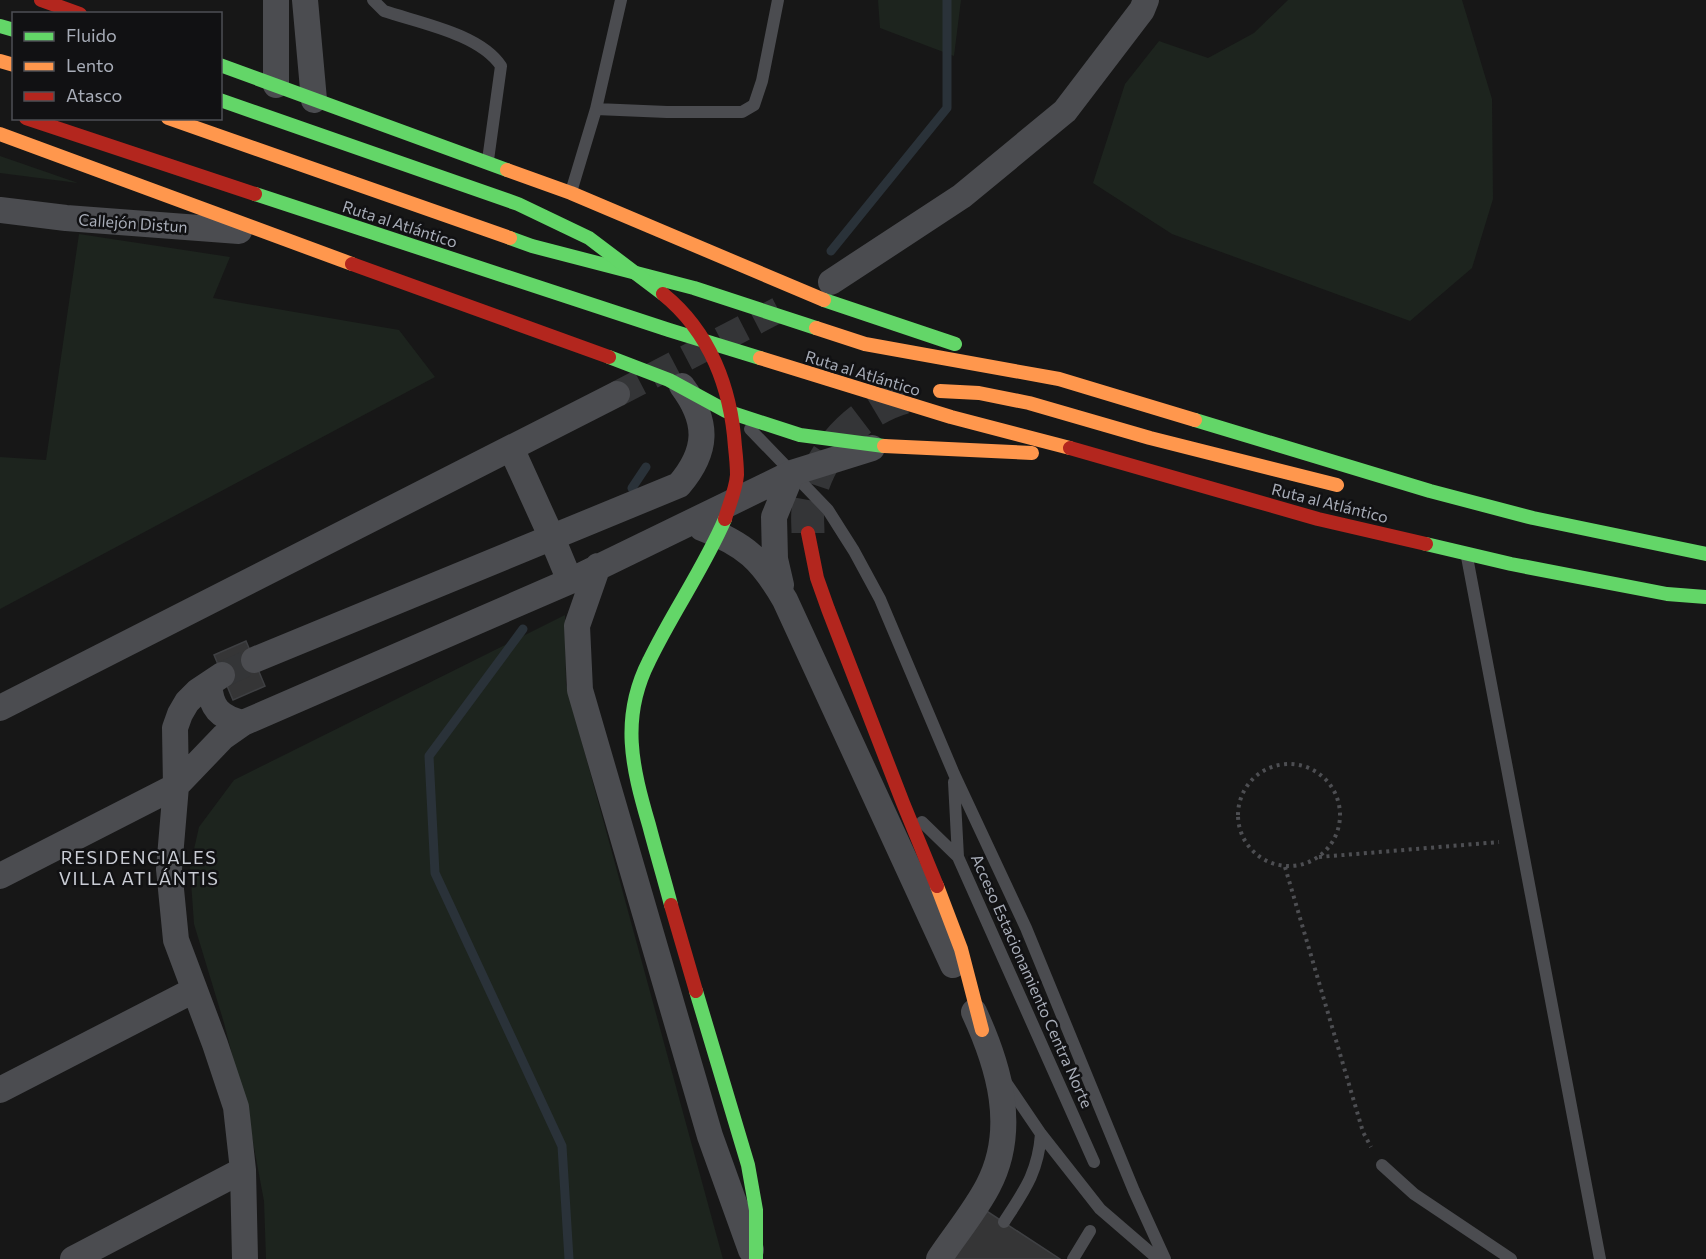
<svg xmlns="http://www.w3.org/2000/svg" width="1706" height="1259" font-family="Commissioner,sans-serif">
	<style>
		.green { fill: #1d241e }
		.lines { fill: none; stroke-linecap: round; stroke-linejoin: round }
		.stream { stroke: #2a3239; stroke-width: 9 }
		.building { fill: #353536; stroke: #3f4043; stroke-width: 1.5 }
		.street-tunnel { stroke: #343537; stroke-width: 26; stroke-dasharray: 26 13; stroke-linecap: butt }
		.highway-tunnel { stroke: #343537; stroke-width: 33; stroke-dasharray: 33 16; stroke-linecap: butt }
		.path { stroke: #4d4e52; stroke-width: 4; stroke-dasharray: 3 4.5; stroke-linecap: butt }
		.lane { stroke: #4b4c50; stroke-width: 12 }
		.street { stroke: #4b4c50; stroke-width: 26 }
		.fast { stroke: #63d668; stroke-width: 14 }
		.slow { stroke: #ff974d; stroke-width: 14 }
		.jam { stroke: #b3261e; stroke-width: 14 }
		.fast-bridge { stroke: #63d668; stroke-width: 14 }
		.jam-bridge { stroke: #b3261e; stroke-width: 14 }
		.labels { text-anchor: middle; stroke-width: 5; stroke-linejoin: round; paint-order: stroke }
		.street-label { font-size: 16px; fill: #a8adb8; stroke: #111113 }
		.neighbourhood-label { font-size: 18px; letter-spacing: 1.5px; fill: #c9ccd4; stroke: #111113 }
	</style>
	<rect width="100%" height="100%" fill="#171717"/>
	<!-- green -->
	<path class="green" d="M 878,0 L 961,0 L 954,56 L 880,28 Z
		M 1288,0 L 1462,0 L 1492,99 L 1493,199 L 1472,268 L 1410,321 L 1172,234 L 1093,183 L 1125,84 L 1159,41 L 1208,58 L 1254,33 Z
		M 0,156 L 78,183 L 0,173 Z
		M 79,234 L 230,257 L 213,298 L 399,330 L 435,377 L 0,609 L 0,457 L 46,460 Z
		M 565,615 L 566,684 L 723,1259 L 266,1259 L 264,1201 L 249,1121 L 224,1023 L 194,924 L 190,867 L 199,827 L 234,780 Z"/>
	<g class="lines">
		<!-- stream -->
		<path class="stream" d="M 831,251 L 947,108 L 947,0
			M 632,488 L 646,467
			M 523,629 L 429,756 L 435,873 L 562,1146 L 569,1259"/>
	</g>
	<!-- building -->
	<path class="building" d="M 246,641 L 265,686 L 233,700 L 214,655 Z
		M 985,1210 L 1060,1259 L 952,1259 Z"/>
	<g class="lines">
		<!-- street-tunnel -->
		<path class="street-tunnel" d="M 617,394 L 780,309
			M 222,675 L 254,660"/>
		<!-- highway-tunnel -->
		<path class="highway-tunnel" d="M 808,533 C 808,525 807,517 808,510 C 812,456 862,404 915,395"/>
		<!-- path -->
		<path class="path" d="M1238 815a51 51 0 1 1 102 0a51 51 0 1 1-102 0Z
			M 1319,857 L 1499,842
			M 1285,867 L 1363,1132 L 1371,1147"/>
		<!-- lane -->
		<path class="lane" d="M 373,0 L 384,11 C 420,23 480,34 501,66 L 488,160
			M 596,109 L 621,0
			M 571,192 L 596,109 L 667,112 L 742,112 L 754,105 L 762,81 L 778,0
			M 750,429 L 828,510 L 854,551 L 880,599 L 954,774 L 1026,928 L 1134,1191 L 1165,1259
			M 1467,557 L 1600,1259
			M 954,782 L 958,857 L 1094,1162
			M 922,822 L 958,857
			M 1005,1081 L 1041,1134 L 1100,1209 L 1158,1259
			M 1382,1165 L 1414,1194 L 1511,1259
			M 1004,1222 C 1024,1191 1038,1173 1041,1134
			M 1073,1259 L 1090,1231"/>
		<!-- street -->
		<path class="street" d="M 276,0 L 276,85
			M 305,0 L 314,100
			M 0,210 L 66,218 L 239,231
			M 831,282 L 962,196 L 1065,111 L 1142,10 L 1146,0
			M 511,448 L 552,538 L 570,581
			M 702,528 C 745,544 762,560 785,600 L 953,965
			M 598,566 L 577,626 L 580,690 L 710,1136 L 751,1250
			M 781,585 L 775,559 L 774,517 L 792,473
			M 254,660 L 679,485 C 708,451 709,422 682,386
			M 222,675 L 198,691 L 187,702 L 180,714 L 175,728 L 176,786 L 169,869 L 176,940 L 215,1044 L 236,1107 L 243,1170 L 245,1259
			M 209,684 C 211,708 219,717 243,723
			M 0,708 L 617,394
			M 0,876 L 176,786 L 223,737 L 243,723 L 570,581 L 792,473 L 872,448
			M 0,1090 L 194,990
			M 73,1259 L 243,1170
			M 939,1259 C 955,1235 975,1211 988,1186 C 1018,1129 999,1066 974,1012"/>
		<!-- fast -->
		<path class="fast" d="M 0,26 L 14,30
			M 220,65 L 507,170
			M 255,194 L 669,330 L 760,358
			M 510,238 L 532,246 L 694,288 L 816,328
			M 824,300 L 955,344
			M 609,357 L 669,380 L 726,411 L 800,435 L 884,446
			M 1195,420 L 1430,491 L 1533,518 L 1706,554
			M 1426,544 L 1511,564 L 1667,594 L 1706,597
			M 696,991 L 748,1165 L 756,1210 L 756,1259"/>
		<!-- slow -->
		<path class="slow" d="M 0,61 L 14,65
			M 168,118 L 510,238
			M 0,134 L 352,264
			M 507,170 L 571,193 L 824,300
			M 816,328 L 865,344 L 1059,379 L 1195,420
			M 760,358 L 951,417 L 1070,448
			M 940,391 L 979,393 L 1029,403 L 1150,438 L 1337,485
			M 884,446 L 1032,453
			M 937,886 L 961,949 L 982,1030"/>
		<!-- jam -->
		<path class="jam" d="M 41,0 L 80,14
			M 26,118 L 255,194
			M 352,264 L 609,357
			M 1070,448 L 1318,519 L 1426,544
			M 808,533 L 817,578 L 828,609 L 903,803 L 937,886"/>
		<!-- fast-bridge -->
		<path class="fast-bridge" d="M 220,100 L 518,204 L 589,238 L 663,294
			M 671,905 C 664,878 656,852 649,825 C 632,767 620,718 649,661 C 672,613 704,568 725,519"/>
		<!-- jam-bridge -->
		<path class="jam-bridge" d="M 663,294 C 710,332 731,388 735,447 C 736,456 737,466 737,475 C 736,489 729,505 725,519
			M 671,905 L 696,991"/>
	</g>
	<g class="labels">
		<!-- street labels -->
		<g class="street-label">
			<text transform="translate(133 223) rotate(4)" y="6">Callejón Distun</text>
			<text transform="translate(400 224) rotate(18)" y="6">Ruta al Atlántico</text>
			<text transform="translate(863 373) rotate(17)" y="6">Ruta al Atlántico</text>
			<text transform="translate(1330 503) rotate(14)" y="6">Ruta al Atlántico</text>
			<text transform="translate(1032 981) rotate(66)" y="6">Acceso Estacionamiento Centra Norte</text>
		</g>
		<!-- neighbourhood labels -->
		<g class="neighbourhood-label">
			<text x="139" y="864">RESIDENCIALES<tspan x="139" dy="21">VILLA ATLÁNTIS</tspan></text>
		</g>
	</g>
	<!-- legend -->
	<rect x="12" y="12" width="210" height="108" fill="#111113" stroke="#4d4f55" stroke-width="1.5"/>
	<rect x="24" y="32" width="30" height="9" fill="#63d668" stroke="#4d4f55" stroke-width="1.5"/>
	<text x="66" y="42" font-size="18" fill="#a8adb8">Fluido</text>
	<rect x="24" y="62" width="30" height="9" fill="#ff974d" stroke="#4d4f55" stroke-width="1.5"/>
	<text x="66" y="72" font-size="18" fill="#a8adb8">Lento</text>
	<rect x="24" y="92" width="30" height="9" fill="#b3261e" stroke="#4d4f55" stroke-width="1.5"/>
	<text x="66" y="102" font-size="18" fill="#a8adb8">Atasco</text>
</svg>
